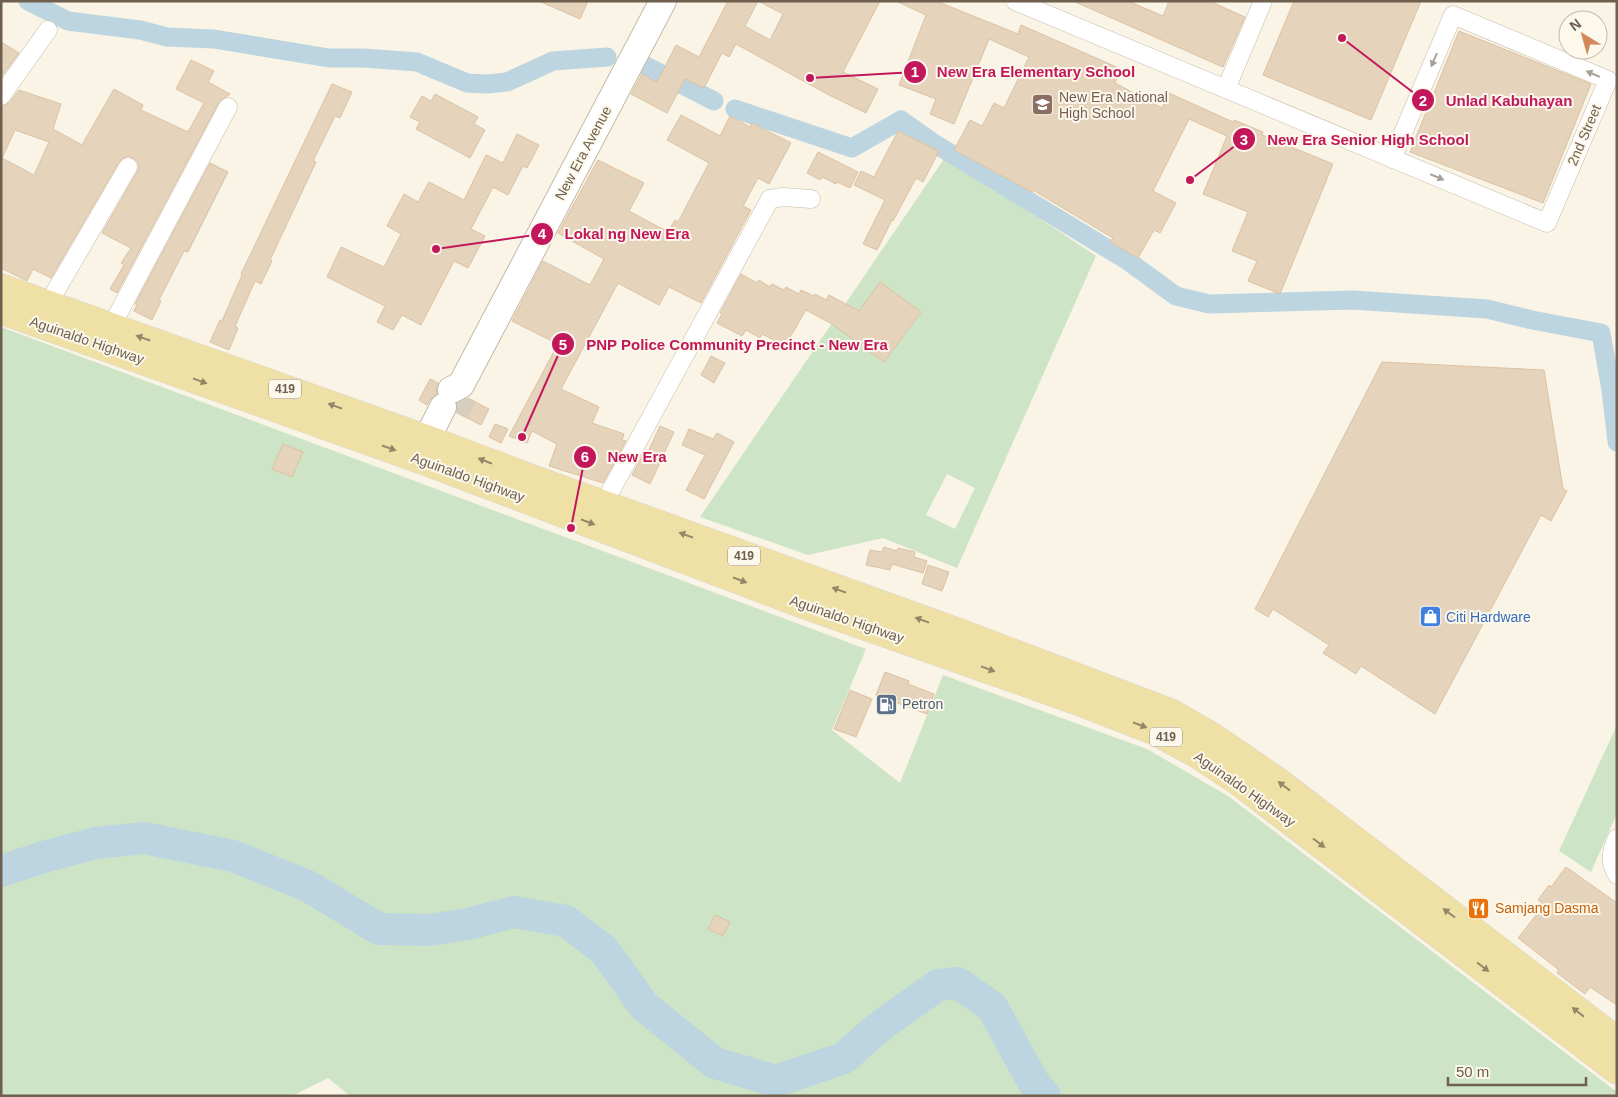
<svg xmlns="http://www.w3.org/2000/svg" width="1618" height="1097" font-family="Helvetica,sans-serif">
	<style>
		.green { fill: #cde4c6; fill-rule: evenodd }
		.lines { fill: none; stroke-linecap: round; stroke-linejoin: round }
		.canal { stroke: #bcd5e0; stroke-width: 19 }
		.river { stroke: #bcd5e0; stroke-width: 32 }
		.building { fill: #e6d3bb; stroke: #dbc2a3; fill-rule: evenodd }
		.secondary-tunnel { stroke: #d6cfbf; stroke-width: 26; stroke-dasharray: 26 13; stroke-linecap: butt }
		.street-casing { stroke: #c6bbab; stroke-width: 19 }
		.secondary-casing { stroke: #c6baa7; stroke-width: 28 }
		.primary-casing { stroke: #d9d5d1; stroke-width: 29 }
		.street { stroke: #fff; stroke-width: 18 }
		.secondary { stroke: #fff; stroke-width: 26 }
		.primary { stroke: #efe0a6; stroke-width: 28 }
		.oneway { fill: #a89f95 }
		.oneway2 { fill: #958668 }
		.labels { text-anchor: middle; stroke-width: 4; stroke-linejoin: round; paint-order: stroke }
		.shield { fill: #fcf8eb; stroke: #998d7d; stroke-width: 1 }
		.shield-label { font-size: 12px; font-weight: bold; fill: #6e5f4e }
		.education-label { font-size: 14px; fill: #785e54; stroke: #fcf8eb; text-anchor: start }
		.street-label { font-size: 14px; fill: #6e5f4e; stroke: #fcf8eb }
		.shop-label { font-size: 14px; fill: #366cbe; stroke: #fcf8eb; text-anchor: start }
		.service-label { font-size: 14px; fill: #4e5e75; stroke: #fcf8eb; text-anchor: start }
		.food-label { font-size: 14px; fill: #c56008; stroke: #fcf8eb; text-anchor: start }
		.leader { fill: none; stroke: #c2185b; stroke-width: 2 }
		.callout-dot { fill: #c2185b; stroke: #fcf8eb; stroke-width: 2 }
		.mark-label { font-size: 15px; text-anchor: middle; font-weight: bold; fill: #fff }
		.callout-label { font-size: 15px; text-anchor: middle; font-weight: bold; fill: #c2185b; stroke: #fcf8eb; stroke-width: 4; stroke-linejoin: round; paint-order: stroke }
	</style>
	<rect width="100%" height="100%" fill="#f9f4e5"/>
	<!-- green -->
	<path class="green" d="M 946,156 L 1096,256 L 957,568 L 883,538 L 808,555 L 700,517 ZM 947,474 L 975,488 L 955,529 L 926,515 Z
		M 1,327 L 866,649 L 832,730 L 900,783 L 943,675 L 1147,749 L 1228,796 L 1617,1092 L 1617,1096 L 350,1096 L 328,1078 L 292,1096 L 1,1096 Z
		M 1617,725 L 1617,813 L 1591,872 L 1559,851 Z"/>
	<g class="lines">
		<!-- canal -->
		<path class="canal" d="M 28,1 L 68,21 L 140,30 L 167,37 L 214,39 L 329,58 L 364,58 L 417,62 L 467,83 L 487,84 L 507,82 L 553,61 L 607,57
			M 642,64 L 714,101
			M 735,109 L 852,148 L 901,120 L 932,142 L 1128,261 L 1176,296 L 1209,304 L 1353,300 L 1487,309 L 1532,320 L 1601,333 L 1611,390 L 1617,442"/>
		<!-- river -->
		<path class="river" d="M 1,871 L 47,856 L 96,843 L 144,838 L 233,856 L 308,886 L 379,929 L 428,930 L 468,924 L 514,912 L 566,921 L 604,950 L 644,1006 L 715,1063 L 776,1081 L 844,1058 L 879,1027 L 938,985 L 958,983 L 992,1007 L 1034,1083 L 1045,1096"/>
	</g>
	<!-- building -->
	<path class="building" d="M 539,1 L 588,1 L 580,19 Z
		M 728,1 L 880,1 L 843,72 L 878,89 L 866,113 L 827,94 L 736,44 L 729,57 L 722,53 L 704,88 L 685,79 L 667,113 L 631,94 L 642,74 L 657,82 L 676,45 L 699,57 ZM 758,1 L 783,14 L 770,40 L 745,26 Z
		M 896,1 L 936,1 L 1018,34 L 1021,25 L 1121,69 L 1115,83 L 1162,108 L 1169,93 L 1233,122 L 1234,120 L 1263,132 L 1262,135 L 1333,164 L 1280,294 L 1248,281 L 1257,261 L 1232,251 L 1248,212 L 1203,194 L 1227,136 L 1189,119 L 1153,191 L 1176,203 L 1160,233 L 1154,230 L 1138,258 L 1110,242 L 1113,238 L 1033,190 L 1032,192 L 954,150 L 970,120 L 982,126 L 994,103 L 1004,108 L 1029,57 L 989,39 L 954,124 L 930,114 L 936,99 L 899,85 L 926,15 Z
		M 1073,1 L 1128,1 L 1163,16 L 1169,1 L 1209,1 L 1245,17 L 1223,67 Z
		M 1294,1 L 1421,1 L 1371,120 L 1263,75 Z
		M 1459,31 L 1591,84 L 1543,203 L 1410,152 Z
		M 1,42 L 19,53 L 1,77 Z
		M 191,60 L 214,71 L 208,82 L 230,94 L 219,102 L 117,293 L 110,289 L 124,265 L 121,263 L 131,248 L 102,233 L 137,172 L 139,167 L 137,161 L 129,156 L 123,158 L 119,162 L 51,278 L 33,269 L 27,281 L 1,268 L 1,106 L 9,103 L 19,90 L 61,104 L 53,129 L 82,145 L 114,89 L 143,105 L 141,110 L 188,132 L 204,103 L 176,89 ZM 15,130 L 49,142 L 34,175 L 2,158 Z
		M 332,84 L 352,92 L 340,118 L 335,116 L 313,161 L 316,162 L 270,260 L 272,261 L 261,284 L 255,281 L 235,326 L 238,328 L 229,350 L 210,342 L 220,320 L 222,321 L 242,275 L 241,274 Z
		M 435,94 L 478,117 L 474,124 L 485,130 L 470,158 L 416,129 L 420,122 L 410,117 L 422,96 L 431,101 Z
		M 681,115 L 720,136 L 730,116 L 750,127 L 752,123 L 791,143 L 769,184 L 758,178 L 743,206 L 751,210 L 701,303 L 669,287 L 659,305 L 618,283 L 561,389 L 599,407 L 592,423 L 624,434 L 622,440 L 626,441 L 603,483 L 549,466 L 557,444 L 532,431 L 527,443 L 509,436 L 558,344 L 512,321 L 543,261 L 590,285 L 604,259 L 558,233 L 598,160 L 644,183 L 629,211 L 668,232 L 675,220 L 678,222 L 709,163 L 667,140 Z
		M 898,131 L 939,151 L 923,182 L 916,178 L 893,221 L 892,220 L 877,250 L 863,244 L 885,200 L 854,185 L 861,171 L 874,177 Z
		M 517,134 L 539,145 L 527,168 L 523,166 L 508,195 L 493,187 L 471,229 L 485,236 L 468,268 L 454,261 L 421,325 L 402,315 L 393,330 L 377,322 L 385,306 L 327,277 L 341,247 L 384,267 L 401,234 L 387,226 L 404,194 L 418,202 L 429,182 L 464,200 L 486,155 L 503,163 Z
		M 818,152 L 858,172 L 850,188 L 837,182 L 836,184 L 822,177 L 820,180 L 807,173 Z
		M 210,163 L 228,172 L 188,252 L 184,251 L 159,300 L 161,301 L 152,320 L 134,311 L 137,305 L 135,304 Z
		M 741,274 L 757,283 L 759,280 L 770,287 L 772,284 L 784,290 L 786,287 L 799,294 L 801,290 L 814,296 L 815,294 L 826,300 L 829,295 L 859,311 L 880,282 L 921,312 L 884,362 L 832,324 L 806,310 L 785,346 L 762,334 L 760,338 L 746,330 L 742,336 L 717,323 L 722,314 L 720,313 Z
		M 711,356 L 725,363 L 714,383 L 701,375 Z
		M 1382,362 L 1544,370 L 1563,489 L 1567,491 L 1551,521 L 1541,515 L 1435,714 L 1361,666 L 1356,674 L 1323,653 L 1329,645 L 1273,609 L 1268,617 L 1255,609 Z
		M 430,379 L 438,383 L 436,389 L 437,394 L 430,400 L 427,405 L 419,400 Z
		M 468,398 L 489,409 L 481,425 L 457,413 L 457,404 Z
		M 495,424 L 508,429 L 501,443 L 489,437 Z
		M 660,426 L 674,432 L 650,484 L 632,475 L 645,450 L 648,452 Z
		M 689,429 L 713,439 L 717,433 L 734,442 L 704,499 L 686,490 L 705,455 L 682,445 Z
		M 283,444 L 303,452 L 292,477 L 272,469 Z
		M 884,547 L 897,551 L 898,548 L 915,552 L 914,557 L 927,561 L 923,573 L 892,564 L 890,570 L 866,565 L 870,550 L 882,552 Z
		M 928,565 L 949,572 L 942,591 L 922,584 Z
		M 885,672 L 909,681 L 908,684 L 934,694 L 927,714 L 876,695 Z
		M 850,690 L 872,699 L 856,737 L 834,729 Z
		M 1566,867 L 1617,903 L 1617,1005 L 1590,987 L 1585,994 L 1557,973 L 1559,970 L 1518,938 L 1544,905 L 1538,900 L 1549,885 L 1551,887 Z
		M 715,915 L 730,922 L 723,936 L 708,929 Z"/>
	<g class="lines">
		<!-- secondary-tunnel -->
		<path class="secondary-tunnel" d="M 456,413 L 464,396"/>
		<defs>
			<path id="street" d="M 1015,1 L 1547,223 L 1608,80 L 1453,15 L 1392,159
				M 1226,89 L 1263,1
				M 1,96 L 48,30
				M 48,304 L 128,167
				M 111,327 L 228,107
				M 603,505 L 770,199 L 783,197 L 811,199
				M 1617,838 C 1611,850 1609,863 1617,875"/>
			<path id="secondary" d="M 451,390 L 461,385 L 663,1
				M 427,439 L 443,407"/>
			<path id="primary" d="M 1,288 L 440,444 L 530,478 L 960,633 L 1171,713 L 1211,736 L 1277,781 L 1617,1041
				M 1,310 L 425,461 L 797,602 L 1075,700 L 1155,731 L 1199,755 L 1238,781 L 1617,1070"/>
		</defs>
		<!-- street casing -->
		<use href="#street" class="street-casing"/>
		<!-- secondary casing -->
		<use href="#secondary" class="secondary-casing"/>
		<!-- primary casing -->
		<use href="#primary" class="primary-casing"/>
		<!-- street -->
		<use href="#street" class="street"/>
		<!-- secondary -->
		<use href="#secondary" class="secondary"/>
		<!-- primary -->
		<use href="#primary" class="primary"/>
	</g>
	<!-- one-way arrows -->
	<defs><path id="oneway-solid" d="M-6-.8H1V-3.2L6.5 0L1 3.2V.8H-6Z" transform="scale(1.25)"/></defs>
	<g class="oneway">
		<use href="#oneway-solid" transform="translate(1434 60) rotate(113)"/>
		<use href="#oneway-solid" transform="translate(1593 74) rotate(-157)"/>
		<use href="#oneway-solid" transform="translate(1437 177) rotate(23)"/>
	</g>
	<g class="oneway2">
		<use href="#oneway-solid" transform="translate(143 338) rotate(-161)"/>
		<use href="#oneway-solid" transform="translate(200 381) rotate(20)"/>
		<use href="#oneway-solid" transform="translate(335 406) rotate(-160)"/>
		<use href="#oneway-solid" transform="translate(389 448) rotate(19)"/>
		<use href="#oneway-solid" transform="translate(485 461) rotate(-159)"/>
		<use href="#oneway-solid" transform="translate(588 522) rotate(21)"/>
		<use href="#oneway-solid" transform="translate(686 535) rotate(-160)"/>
		<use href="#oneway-solid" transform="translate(740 580) rotate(21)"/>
		<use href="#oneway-solid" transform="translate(839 590) rotate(-160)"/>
		<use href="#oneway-solid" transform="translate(922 620) rotate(-160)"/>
		<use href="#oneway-solid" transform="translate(988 669) rotate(20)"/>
		<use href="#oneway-solid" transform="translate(1140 725) rotate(21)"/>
		<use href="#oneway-solid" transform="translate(1284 786) rotate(-143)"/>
		<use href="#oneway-solid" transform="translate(1319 843) rotate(37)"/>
		<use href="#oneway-solid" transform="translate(1449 913) rotate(-143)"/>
		<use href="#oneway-solid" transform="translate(1483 967) rotate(37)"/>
		<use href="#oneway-solid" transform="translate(1578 1012) rotate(-142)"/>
	</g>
	<!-- icons -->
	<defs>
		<symbol id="school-square" viewBox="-11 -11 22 22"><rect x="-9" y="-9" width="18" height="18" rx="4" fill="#8d6e63" stroke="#fcf8eb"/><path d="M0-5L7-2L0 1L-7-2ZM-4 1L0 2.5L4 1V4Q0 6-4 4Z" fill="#fff"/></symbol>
		<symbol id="shop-square" viewBox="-11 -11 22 22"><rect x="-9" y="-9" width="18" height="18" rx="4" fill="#3f7fe0" stroke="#fcf8eb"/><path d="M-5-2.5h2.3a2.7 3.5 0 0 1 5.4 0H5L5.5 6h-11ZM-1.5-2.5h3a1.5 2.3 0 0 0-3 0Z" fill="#fff"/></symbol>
		<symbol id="fuel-square" viewBox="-11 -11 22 22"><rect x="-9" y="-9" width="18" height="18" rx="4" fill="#5c6f8a" stroke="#fcf8eb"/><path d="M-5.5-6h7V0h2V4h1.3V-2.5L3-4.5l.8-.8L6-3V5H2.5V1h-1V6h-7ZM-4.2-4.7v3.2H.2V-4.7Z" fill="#fff"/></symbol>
		<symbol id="restaurant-square" viewBox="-11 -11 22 22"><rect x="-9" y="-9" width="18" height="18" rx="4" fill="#e8710a" stroke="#fcf8eb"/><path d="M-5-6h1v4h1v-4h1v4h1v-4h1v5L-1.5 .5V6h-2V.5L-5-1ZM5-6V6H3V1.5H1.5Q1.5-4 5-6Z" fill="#fff"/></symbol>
	</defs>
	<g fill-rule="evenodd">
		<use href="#school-square" x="1030" y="92" width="25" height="25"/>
		<use href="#shop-square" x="1418" y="604" width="25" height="25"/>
		<use href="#fuel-square" x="874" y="692" width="25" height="25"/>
		<use href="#restaurant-square" x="1466" y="896" width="25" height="25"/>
	</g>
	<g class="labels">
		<!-- shield labels -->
		<g class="shield">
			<rect x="269" y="379.5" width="32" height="19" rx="4"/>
			<rect x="728" y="546.5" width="32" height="19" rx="4"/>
			<rect x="1150" y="727.5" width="32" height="19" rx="4"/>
		</g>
		<g class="shield-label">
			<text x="285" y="393">419</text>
			<text x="744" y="560">419</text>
			<text x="1166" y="741">419</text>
		</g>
		<!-- education labels -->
		<g class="education-label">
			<text x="1059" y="102">New Era National<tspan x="1059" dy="16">High School</tspan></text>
		</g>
		<!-- street labels -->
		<g class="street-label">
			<text transform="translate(1584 135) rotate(-67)" y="5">2nd Street</text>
			<text transform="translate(583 153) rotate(-62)" y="5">New Era Avenue</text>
			<text transform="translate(87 340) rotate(19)" y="5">Aguinaldo Highway</text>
			<text transform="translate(468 477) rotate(20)" y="5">Aguinaldo Highway</text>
			<text transform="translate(847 619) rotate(19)" y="5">Aguinaldo Highway</text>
			<text transform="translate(1245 789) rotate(35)" y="5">Aguinaldo Highway</text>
		</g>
		<!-- shop labels -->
		<g class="shop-label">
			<text x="1446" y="622">Citi Hardware</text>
		</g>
		<!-- service labels -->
		<g class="service-label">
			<text x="902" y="709">Petron</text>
		</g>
		<!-- food labels -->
		<g class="food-label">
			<text x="1495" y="913">Samjang Dasma</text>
		</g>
	</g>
	<!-- callouts -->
	<path class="leader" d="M810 78L915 72M1342 38L1423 100M1190 180L1244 139M436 249L542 234M522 437L563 344M571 528L585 457"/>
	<g class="callout-dot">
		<circle cx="810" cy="78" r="5"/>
		<circle cx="1342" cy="38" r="5"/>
		<circle cx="1190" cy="180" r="5"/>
		<circle cx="436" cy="249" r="5"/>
		<circle cx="522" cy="437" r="5"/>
		<circle cx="571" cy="528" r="5"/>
		<circle cx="915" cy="72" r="12"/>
		<circle cx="1423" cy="100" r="12"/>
		<circle cx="1244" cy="139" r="12"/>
		<circle cx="542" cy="234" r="12"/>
		<circle cx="563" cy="344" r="12"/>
		<circle cx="585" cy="457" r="12"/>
	</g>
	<g class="mark-label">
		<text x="915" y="77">1</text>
		<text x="1423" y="106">2</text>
		<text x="1244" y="145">3</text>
		<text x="542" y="239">4</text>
		<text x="563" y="350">5</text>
		<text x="585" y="462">6</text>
	</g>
	<g class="callout-label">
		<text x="1036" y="77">New Era Elementary School</text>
		<text x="1509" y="106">Unlad Kabuhayan</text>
		<text x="1368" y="145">New Era Senior High School</text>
		<text x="627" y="239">Lokal ng New Era</text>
		<text x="737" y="350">PNP Police Community Precinct - New Era</text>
		<text x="637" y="462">New Era</text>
	</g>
	<!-- border -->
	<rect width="1618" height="1097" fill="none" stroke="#6e5f4e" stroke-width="5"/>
	<!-- north arrow -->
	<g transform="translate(1583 35) rotate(323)"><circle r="24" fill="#fcf8eb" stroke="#c3bbac"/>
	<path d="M0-4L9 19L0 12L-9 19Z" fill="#d3895a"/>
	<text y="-8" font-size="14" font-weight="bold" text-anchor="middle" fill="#6e5f4e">N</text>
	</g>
	<!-- scale -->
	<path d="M1448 1077v8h138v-8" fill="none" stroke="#6e5f4e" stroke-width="2.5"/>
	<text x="1456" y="1077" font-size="15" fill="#6e5f4e" stroke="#fcf8eb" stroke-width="4" paint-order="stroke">50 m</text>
</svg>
